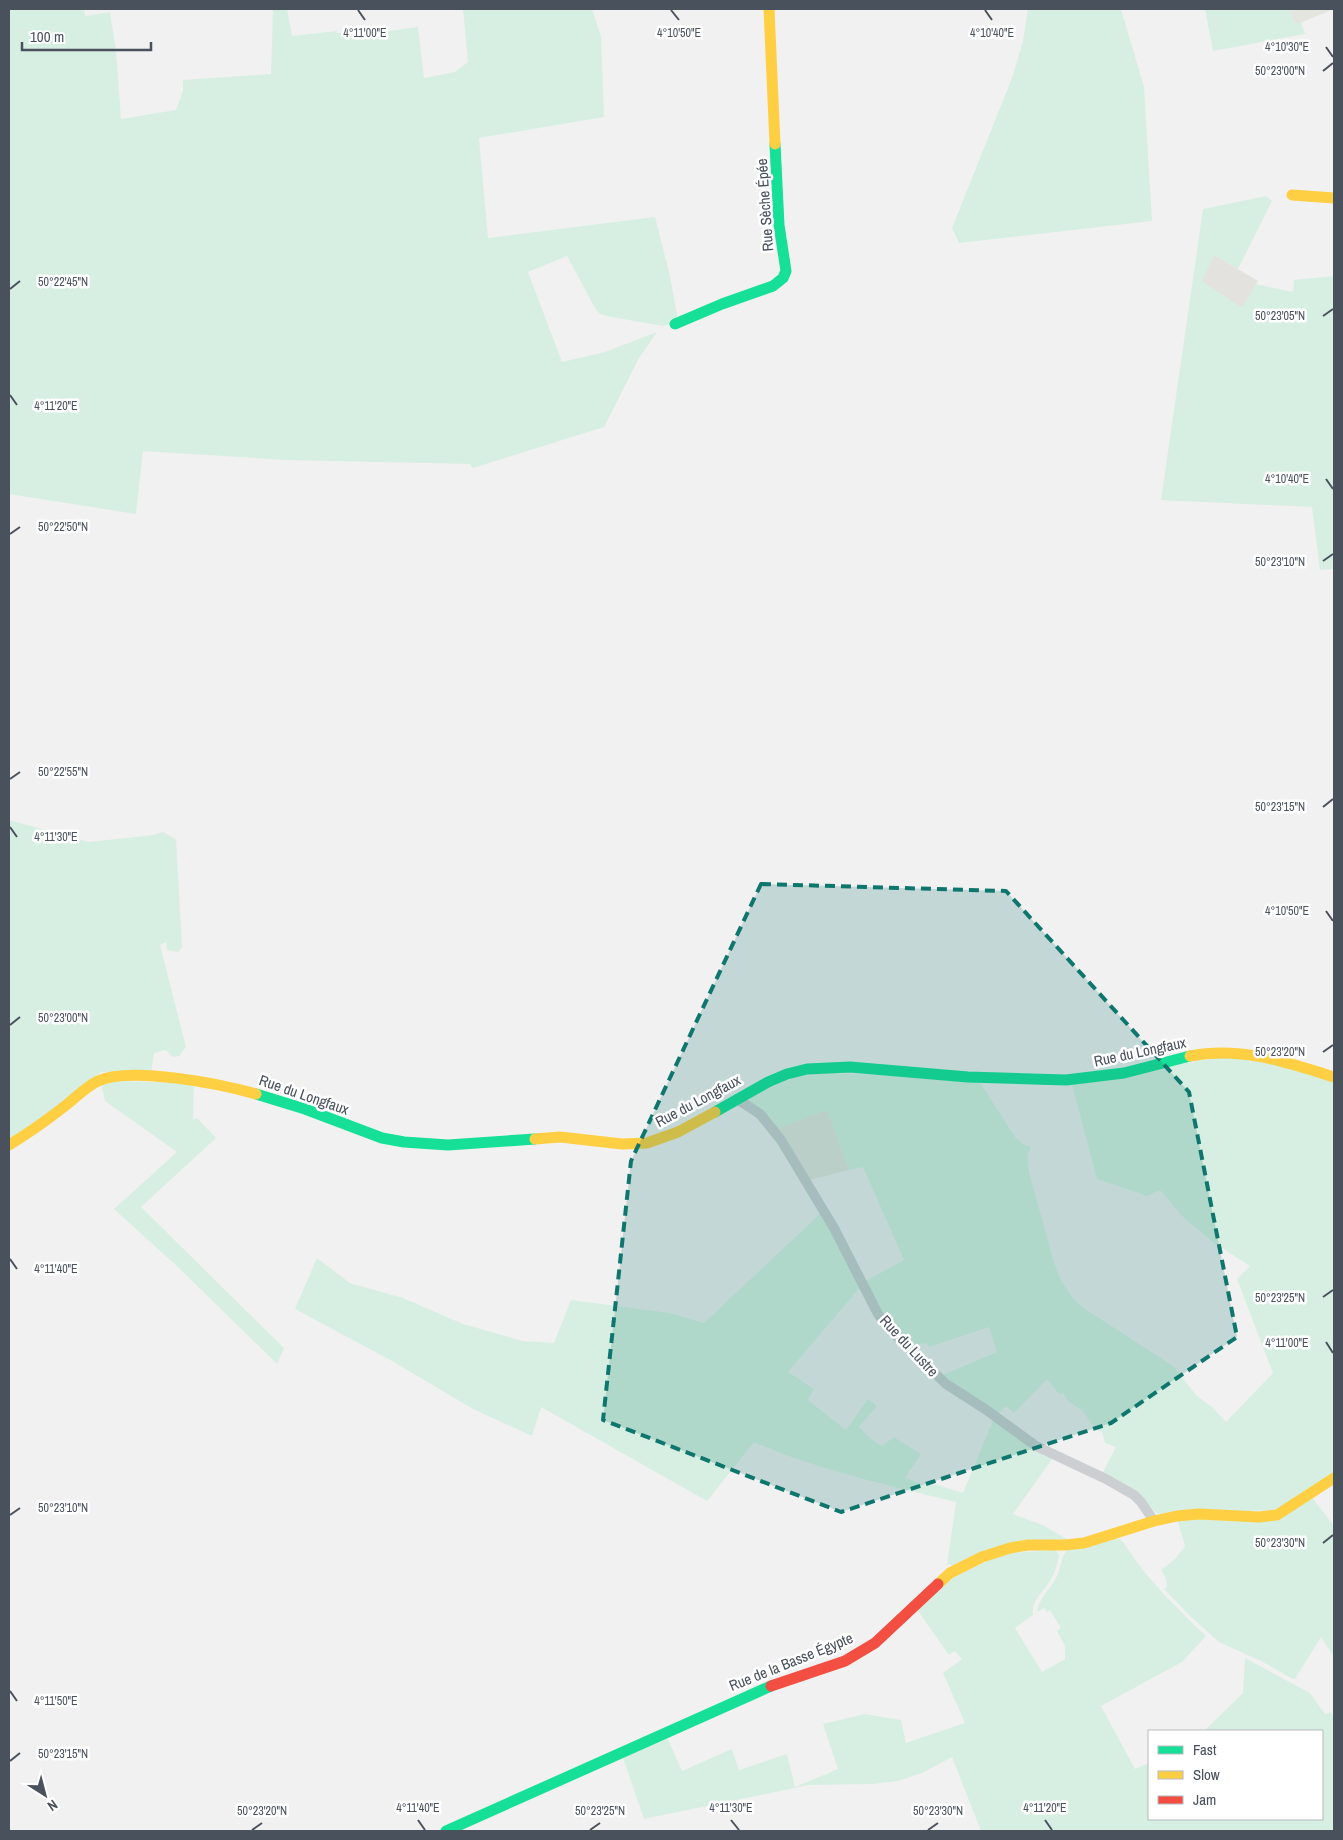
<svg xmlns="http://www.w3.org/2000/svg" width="1343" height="1840" font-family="'Archivo Narrow',sans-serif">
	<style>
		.commercial { fill: #e5e5df }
		.green { fill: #d7efe2 }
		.sand { fill: #e4e2de }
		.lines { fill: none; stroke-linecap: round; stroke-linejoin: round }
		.street { stroke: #cccfd2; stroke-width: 10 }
		.fast { stroke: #16e098; stroke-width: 11 }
		.slow { stroke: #ffcf43; stroke-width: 11 }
		.jam { stroke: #f24e42; stroke-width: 11 }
		.marked { fill: #0f766e; fill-opacity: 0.2; stroke: #0f766e; stroke-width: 4; stroke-dasharray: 10 6; stroke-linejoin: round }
		.ticks { fill: none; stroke: #49515c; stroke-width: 2 }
		.labels { text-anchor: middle; stroke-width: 5; stroke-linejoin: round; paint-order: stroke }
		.street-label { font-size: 15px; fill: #49515c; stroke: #fff }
		.ticks-label { font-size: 12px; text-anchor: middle; fill: #49515c; stroke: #fff; stroke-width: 5; stroke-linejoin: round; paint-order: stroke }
	</style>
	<rect width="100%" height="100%" fill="#f1f1f1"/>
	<!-- commercial -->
	<path class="commercial" d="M 1289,9 L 1334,9 L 1295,25 Z
		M 827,1110 L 849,1170 L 806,1181 L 774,1130 Z"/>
	<!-- green -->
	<path class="green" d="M 9,9 L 84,9 L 85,16 L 110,12 L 116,51 L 121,119 L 176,110 L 183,91 L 183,80 L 271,74 L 273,9 L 287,9 L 292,36 L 337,31 L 337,33 L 381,32 L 418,27 L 424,78 L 455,72 L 468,62 L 463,9 L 592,9 L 601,36 L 604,117 L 479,138 L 488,238 L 655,217 L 670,276 L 678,320 L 663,326 L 606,316 L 600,314 L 595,308 L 567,256 L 528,272 L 562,362 L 605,352 L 657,332 L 639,358 L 604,427 L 473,468 L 470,464 L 286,460 L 143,451 L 136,514 L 9,494 Z
		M 1028,9 L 1121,9 L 1144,87 L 1152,221 L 959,243 L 952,228 L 1012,78 L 1023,41 Z
		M 1205,9 L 1289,9 L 1295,24 L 1301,22 L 1305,34 L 1213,51 Z
		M 1266,196 L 1272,201 L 1238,269 L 1214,255 L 1241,308 L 1256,284 L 1293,292 L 1294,280 L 1334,276 L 1334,569 L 1320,570 L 1312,507 L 1161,500 L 1203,209 Z
		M 9,820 L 89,842 L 154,835 L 163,832 L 176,839 L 182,947 L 178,952 L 167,950 L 166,942 L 160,945 L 186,1047 L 179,1056 L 173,1057 L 166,1050 L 154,1053 L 151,1074 L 101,1072 L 51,1114 L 9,1142 Z
		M 1236,1055 L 1334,1079 L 1334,1474 L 1278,1510 L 1157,1514 L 1148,1504 L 1102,1474 L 1116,1447 L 1105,1443 L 1102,1432 L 1095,1429 L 1083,1411 L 1068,1401 L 1063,1393 L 1059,1394 L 1047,1379 L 1014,1413 L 1006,1406 L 998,1414 L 940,1376 L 997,1352 L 989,1327 L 929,1347 L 926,1343 L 910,1347 L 889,1326 L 864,1282 L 904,1260 L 863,1167 L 849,1170 L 827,1110 L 777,1129 L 750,1102 L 749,1097 L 807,1072 L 978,1079 L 1015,1137 L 1023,1144 L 1030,1147 L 1030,1151 L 1027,1154 L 1029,1172 L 1054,1263 L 1061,1280 L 1072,1297 L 1082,1307 L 1173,1366 L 1196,1395 L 1212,1407 L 1226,1422 L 1273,1373 L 1237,1279 L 1250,1266 L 1214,1243 L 1183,1217 L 1160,1190 L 1147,1196 L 1097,1179 L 1071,1081 Z
		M 103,1081 L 194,1083 L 193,1120 L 197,1118 L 216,1138 L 141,1207 L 284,1348 L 277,1364 L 180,1269 L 114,1209 L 177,1152 L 105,1101 L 101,1083 Z
		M 822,1212 L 861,1286 L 788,1372 L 814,1389 L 808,1400 L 846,1430 L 868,1399 L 877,1406 L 859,1427 L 872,1440 L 882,1446 L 894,1437 L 921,1454 L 905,1478 L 925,1485 L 928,1482 L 963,1493 L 994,1418 L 1053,1458 L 1013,1514 L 1045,1526 L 1070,1541 L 952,1566 L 950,1564 L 947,1565 L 956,1502 C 888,1485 818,1470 754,1442 L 707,1501 L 541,1407 L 532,1436 L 473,1409 L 392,1361 L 295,1309 L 317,1258 L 350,1283 L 403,1298 L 463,1324 L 523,1341 L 554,1343 L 571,1300 L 670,1313 L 704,1323 Z
		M 1311,1496 L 1334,1526 L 1334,1657 L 1321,1637 L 1295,1679 L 1293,1679 L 1261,1661 L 1219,1642 L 1191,1617 L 1164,1589 L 1167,1587 L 1166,1578 L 1161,1570 L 1175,1559 L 1185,1546 L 1177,1519 L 1262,1520 Z
		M 1114,1539 L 1120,1539 L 1123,1542 C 1146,1578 1176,1608 1206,1636 L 1182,1662 L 1101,1706 L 1135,1769 L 1149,1763 L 1149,1819 L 1322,1819 L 1322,1731 L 1204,1731 L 1243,1693 L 1245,1658 L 1310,1693 L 1325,1714 L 1331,1712 L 1334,1717 L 1334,1831 L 981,1831 L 952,1757 L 922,1773 L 898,1781 L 872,1784 L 809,1785 L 644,1819 L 622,1755 L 666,1735 L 682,1771 L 732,1749 L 739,1770 L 787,1754 L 795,1787 L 838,1769 L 823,1724 L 865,1714 L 901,1720 L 906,1743 L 965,1723 L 943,1673 L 962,1659 L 955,1651 L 949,1655 L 916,1608 L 949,1578 L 1006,1553 L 1056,1550 L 1059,1555 C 1058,1564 1055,1572 1051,1579 C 1045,1591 1031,1600 1033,1615 L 1015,1628 L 1042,1672 L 1065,1659 L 1065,1646 L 1057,1631 L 1061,1628 L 1050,1610 L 1047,1612 L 1044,1608 L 1037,1612 C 1038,1599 1050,1590 1056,1578 C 1061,1568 1061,1557 1068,1548 Z"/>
	<!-- sand -->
	<path class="sand" d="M 1214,255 L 1258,281 L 1242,308 L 1202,281 Z"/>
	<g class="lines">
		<!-- street -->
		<path class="street" d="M 737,1099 L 760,1114 L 781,1140 L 834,1228 L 878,1314 L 887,1327 L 946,1384 L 985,1409 L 1036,1446 L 1106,1479 L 1134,1495 L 1141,1502 L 1154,1521"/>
		<!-- fast -->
		<path class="fast" d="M 675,324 L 722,304 L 773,286 L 783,278 L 786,271 L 779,225 L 775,144
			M 256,1094 L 305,1109 L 382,1138 L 404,1142 L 448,1145 L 535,1139
			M 715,1112 L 768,1082 L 787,1074 L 807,1069 L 850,1067 L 968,1077 L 1066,1080 L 1124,1073 L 1190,1056
			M 446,1831 L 771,1686"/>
		<!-- slow -->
		<path class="slow" d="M 769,9 L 775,144
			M 1292,195 L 1334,198
			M 1190,1056 C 1240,1046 1287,1062 1334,1077
			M 535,1139 L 560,1137 L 622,1144 L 647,1143 L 678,1132 L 715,1112
			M 9,1145 C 29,1133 47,1120 65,1106 C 75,1098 87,1086 98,1081 C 131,1066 221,1084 256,1094
			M 938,1584 L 950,1573 L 982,1557 L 1010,1548 L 1028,1545 L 1065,1545 L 1084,1543 L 1154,1521 L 1177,1516 L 1199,1514 L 1259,1517 L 1277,1515 L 1334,1478"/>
		<!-- jam -->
		<path class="jam" d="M 771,1686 L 845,1661 L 875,1643 L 938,1584"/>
	</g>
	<!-- marked area -->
	<path class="marked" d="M 761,884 L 1006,891 L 1189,1092 L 1237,1337 L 1111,1423 L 841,1512 L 603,1420 L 631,1161 Z"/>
	<!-- ticks -->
	<path class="ticks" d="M 358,10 L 365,20M 671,10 L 679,20M 985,10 L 992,20M 1326,47 L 1333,57M 1323,71 L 1333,63M 10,289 L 20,281M 1323,316 L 1333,309M 10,395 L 17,405M 1326,479 L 1333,489M 10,534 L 20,527M 1323,561 L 1333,554M 10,779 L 20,772M 1323,807 L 1333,799M 10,827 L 17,837M 1326,911 L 1333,921M 10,1025 L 20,1017M 1323,1052 L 1333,1045M 10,1259 L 17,1269M 1323,1297 L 1333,1290M 1326,1342 L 1333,1353M 10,1515 L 20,1508M 1323,1543 L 1333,1535M 10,1691 L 17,1701M 10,1761 L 20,1753M 418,1820 L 425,1830M 731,1820 L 739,1830M 1045,1820 L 1052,1830M 252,1830 L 262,1823M 590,1830 L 600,1823M 928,1830 L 938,1823"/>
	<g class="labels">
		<!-- street labels -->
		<g class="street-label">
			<text transform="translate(765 205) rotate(-94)" y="5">Rue Sèche Épée</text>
			<text transform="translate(1140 1052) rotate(-12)" y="5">Rue du Longfaux</text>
			<text transform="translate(304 1095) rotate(19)" y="5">Rue du Longfaux</text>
			<text transform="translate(698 1101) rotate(-28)" y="5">Rue du Longfaux</text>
			<text transform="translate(909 1346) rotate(47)" y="5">Rue du Lustre</text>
			<text transform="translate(791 1662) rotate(-22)" y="5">Rue de la Basse Égypte</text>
		</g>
	</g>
	<g class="ticks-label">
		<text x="365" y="37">4°11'00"E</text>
		<text x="679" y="37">4°10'50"E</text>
		<text x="992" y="37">4°10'40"E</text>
		<text x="1287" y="51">4°10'30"E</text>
		<text x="1280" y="75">50°23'00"N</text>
		<text x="63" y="286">50°22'45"N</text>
		<text x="1280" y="320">50°23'05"N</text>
		<text x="56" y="410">4°11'20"E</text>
		<text x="1287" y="483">4°10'40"E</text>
		<text x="63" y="531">50°22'50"N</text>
		<text x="1280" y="566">50°23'10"N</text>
		<text x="63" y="776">50°22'55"N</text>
		<text x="1280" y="811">50°23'15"N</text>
		<text x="56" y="841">4°11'30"E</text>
		<text x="1287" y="915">4°10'50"E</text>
		<text x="63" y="1022">50°23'00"N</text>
		<text x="1280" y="1056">50°23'20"N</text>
		<text x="56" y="1273">4°11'40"E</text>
		<text x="1280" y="1302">50°23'25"N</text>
		<text x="1287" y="1347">4°11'00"E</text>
		<text x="63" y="1512">50°23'10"N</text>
		<text x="1280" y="1547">50°23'30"N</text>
		<text x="56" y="1705">4°11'50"E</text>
		<text x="63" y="1758">50°23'15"N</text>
		<text x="418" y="1812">4°11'40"E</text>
		<text x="731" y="1812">4°11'30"E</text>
		<text x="1045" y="1812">4°11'20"E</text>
		<text x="262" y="1815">50°23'20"N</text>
		<text x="600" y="1815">50°23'25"N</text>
		<text x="938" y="1815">50°23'30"N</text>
	</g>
	<!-- border -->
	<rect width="1343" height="1840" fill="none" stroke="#49515c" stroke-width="20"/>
	<!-- legend -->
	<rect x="1148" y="1730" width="175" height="90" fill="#ffffff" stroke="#b6b9be"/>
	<rect x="1158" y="1746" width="25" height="8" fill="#16e098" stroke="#b6b9be"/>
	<text x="1193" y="1755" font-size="15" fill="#49515c">Fast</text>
	<rect x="1158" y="1771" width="25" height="8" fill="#ffcf43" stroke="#b6b9be"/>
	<text x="1193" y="1780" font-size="15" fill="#49515c">Slow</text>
	<rect x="1158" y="1796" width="25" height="8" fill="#f24e42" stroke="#b6b9be"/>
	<text x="1193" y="1805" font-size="15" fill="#49515c">Jam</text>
	<!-- north arrow -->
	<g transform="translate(45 1795) rotate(144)" stroke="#ffffff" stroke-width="4" paint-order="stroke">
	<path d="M0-4L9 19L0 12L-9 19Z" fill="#49515c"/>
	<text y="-8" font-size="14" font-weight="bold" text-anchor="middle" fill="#49515c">N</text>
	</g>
	<!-- scale -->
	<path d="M22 42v8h129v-8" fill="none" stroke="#49515c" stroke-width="2.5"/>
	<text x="30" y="42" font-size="15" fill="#49515c" stroke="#ffffff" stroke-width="4" paint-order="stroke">100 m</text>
</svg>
